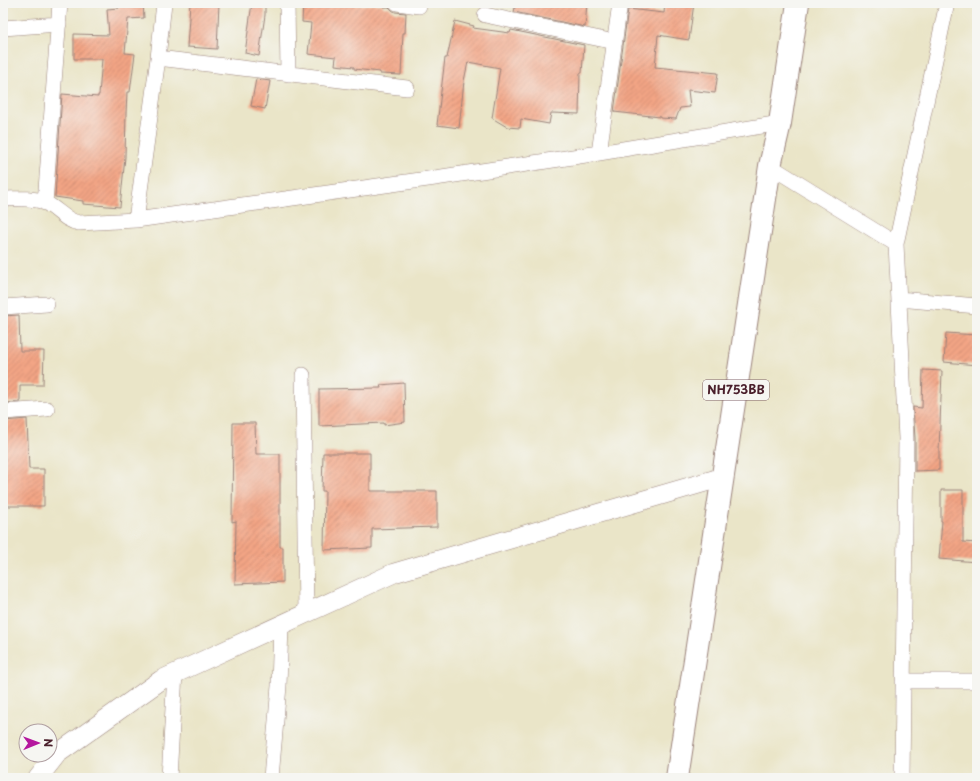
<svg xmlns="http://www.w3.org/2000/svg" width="980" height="781" font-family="'Playpen Sans',sans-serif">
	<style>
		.building { fill: url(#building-hatch) }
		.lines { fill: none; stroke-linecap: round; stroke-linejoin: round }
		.minor-casing { stroke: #9a827a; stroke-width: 16 }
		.tertiary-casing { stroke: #9a827a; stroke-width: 20 }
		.trunk-casing { stroke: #9a827a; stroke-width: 24 }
		.minor { stroke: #fff; stroke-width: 15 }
		.tertiary { stroke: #fff; stroke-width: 19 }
		.trunk { stroke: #fff; stroke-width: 22 }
		.labels { text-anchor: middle; stroke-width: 3; stroke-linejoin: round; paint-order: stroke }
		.shield { fill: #f6f6f2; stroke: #7e6067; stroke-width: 1 }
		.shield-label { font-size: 12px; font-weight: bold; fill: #4a1f2b }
	</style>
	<defs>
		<pattern id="building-hatch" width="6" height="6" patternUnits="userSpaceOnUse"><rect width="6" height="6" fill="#f3a585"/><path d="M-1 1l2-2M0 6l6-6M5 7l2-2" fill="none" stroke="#c7866d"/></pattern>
	</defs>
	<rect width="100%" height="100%" fill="#f6f6f2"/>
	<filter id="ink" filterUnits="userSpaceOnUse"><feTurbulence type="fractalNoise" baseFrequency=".025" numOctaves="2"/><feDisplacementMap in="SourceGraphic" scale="8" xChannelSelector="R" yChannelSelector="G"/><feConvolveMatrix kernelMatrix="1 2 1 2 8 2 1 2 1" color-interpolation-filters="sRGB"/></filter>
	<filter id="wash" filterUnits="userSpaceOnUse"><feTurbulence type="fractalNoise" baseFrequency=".012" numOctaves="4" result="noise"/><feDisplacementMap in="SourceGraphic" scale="16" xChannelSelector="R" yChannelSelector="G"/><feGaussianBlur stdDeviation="0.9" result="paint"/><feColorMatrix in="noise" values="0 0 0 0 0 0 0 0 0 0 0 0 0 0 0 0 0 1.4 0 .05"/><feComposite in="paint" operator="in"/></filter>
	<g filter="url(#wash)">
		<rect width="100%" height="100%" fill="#eae5c8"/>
		<g id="blocks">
			<!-- building -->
			<path class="building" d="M 119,3 L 143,3 L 144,18 L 128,19 L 125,53 L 135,54 L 130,92 L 127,92 L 126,113 L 125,157 L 120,207 L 83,204 L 83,201 L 55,197 L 62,94 L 98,97 L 98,95 L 99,95 L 102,59 L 74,59 L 74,34 L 109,35 L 107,9 L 119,8 Z
				M 190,3 L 219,3 L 217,49 L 187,47 Z
				M 252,3 L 265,3 L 265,15 L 259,56 L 245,53 Z
				M 303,3 L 356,3 L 356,5 L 383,4 L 383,7 L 389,7 L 392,10 L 395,12 L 406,13 L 405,33 L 403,33 L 401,75 L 380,74 L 380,72 L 354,69 L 354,67 L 335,65 L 336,57 L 308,54 L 311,23 L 302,22 Z
				M 516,3 L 587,3 L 585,27 L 514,12 Z
				M 665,3 L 694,3 L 689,40 L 658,35 L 655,67 L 718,73 L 715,93 L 688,90 L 690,107 L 680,108 L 676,119 L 660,118 L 660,117 L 614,112 L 628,9 L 664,13 Z
				M 455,21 L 474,26 L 473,28 L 510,33 L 511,30 L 584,45 L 582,73 L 580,73 L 579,114 L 551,113 L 549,124 L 521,119 L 520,128 L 507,127 L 492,118 L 500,68 L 468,62 L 464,81 L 459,128 L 437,125 L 445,58 L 447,58 Z
				M 256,79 L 270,81 L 265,109 L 251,106 Z
				M 19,315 L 20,351 L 44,351 L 43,385 L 20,385 L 20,402 L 3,403 L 3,316 Z
				M 946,333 L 977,335 L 977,365 L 944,362 Z
				M 923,370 L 942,371 L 939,451 L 939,470 L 915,471 L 915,438 L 913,407 L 922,408 Z
				M 404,383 L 405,422 L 384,425 L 384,423 L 319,426 L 319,389 L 381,388 L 380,385 Z
				M 27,419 L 29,469 L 44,469 L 44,506 L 5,506 L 5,460 L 4,460 L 3,421 Z
				M 233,423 L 255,423 L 256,454 L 280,454 L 280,547 L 283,547 L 283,582 L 235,584 L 236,521 L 232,522 Z
				M 323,453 L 370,453 L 370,491 L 437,491 L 437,527 L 372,529 L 372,548 L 324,550 L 325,491 L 322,491 Z
				M 941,490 L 963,490 L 963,542 L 977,543 L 977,562 L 939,559 L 942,521 L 941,521 Z"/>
		</g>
	</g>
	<g filter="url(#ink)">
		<use href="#blocks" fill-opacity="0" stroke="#9a827a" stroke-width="1"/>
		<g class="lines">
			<defs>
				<path id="minor" d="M 287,3 L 288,74
					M 397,3 L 419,6
					M 485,15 L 615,42
					M 3,28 L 59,24
					M 158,58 L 407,88
					M 599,153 L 620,3
					M 770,166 L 896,244
					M 3,199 C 16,199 31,197 44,202 C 57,208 65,221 79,223 L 136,220 L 435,178 L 599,153 L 780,123
					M 45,203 L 60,3
					M 136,220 L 158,58 L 164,3
					M 899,299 L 977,306
					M 3,307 L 47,304
					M 303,375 L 306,614
					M 3,412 L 47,409
					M 903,681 L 977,681
					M 169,778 L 175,673
					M 271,778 L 279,686 L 281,625
					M 902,778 L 906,438 L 896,244 L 947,3"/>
				<path id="tertiary" d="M 38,778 L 57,754 L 161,680 L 394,573 L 723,477"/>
				<path id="trunk" d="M 677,778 L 770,166 L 780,123 L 798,3"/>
			</defs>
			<!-- minor casing -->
			<use href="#minor" class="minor-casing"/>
			<!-- tertiary casing -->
			<use href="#tertiary" class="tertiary-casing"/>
			<!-- trunk casing -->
			<use href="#trunk" class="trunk-casing"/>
			<!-- minor -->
			<use href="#minor" class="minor"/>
			<!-- tertiary -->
			<use href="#tertiary" class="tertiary"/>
			<!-- trunk -->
			<use href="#trunk" class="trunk"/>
		</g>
	</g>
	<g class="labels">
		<!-- shield labels -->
		<rect class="shield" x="703" y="380" width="66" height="20" rx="3"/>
		<g class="shield-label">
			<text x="736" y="394">NH753BB</text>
		</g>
	</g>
	<!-- margin -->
	<rect width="980" height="781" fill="none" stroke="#f6f6f2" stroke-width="16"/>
	<!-- north arrow -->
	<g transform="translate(38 743) rotate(89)"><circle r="19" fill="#f6f6f2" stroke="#b1a0a2"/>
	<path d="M0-3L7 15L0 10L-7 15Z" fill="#b5179e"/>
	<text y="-6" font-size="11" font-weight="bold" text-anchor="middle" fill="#4a1f2b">N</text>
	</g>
</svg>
